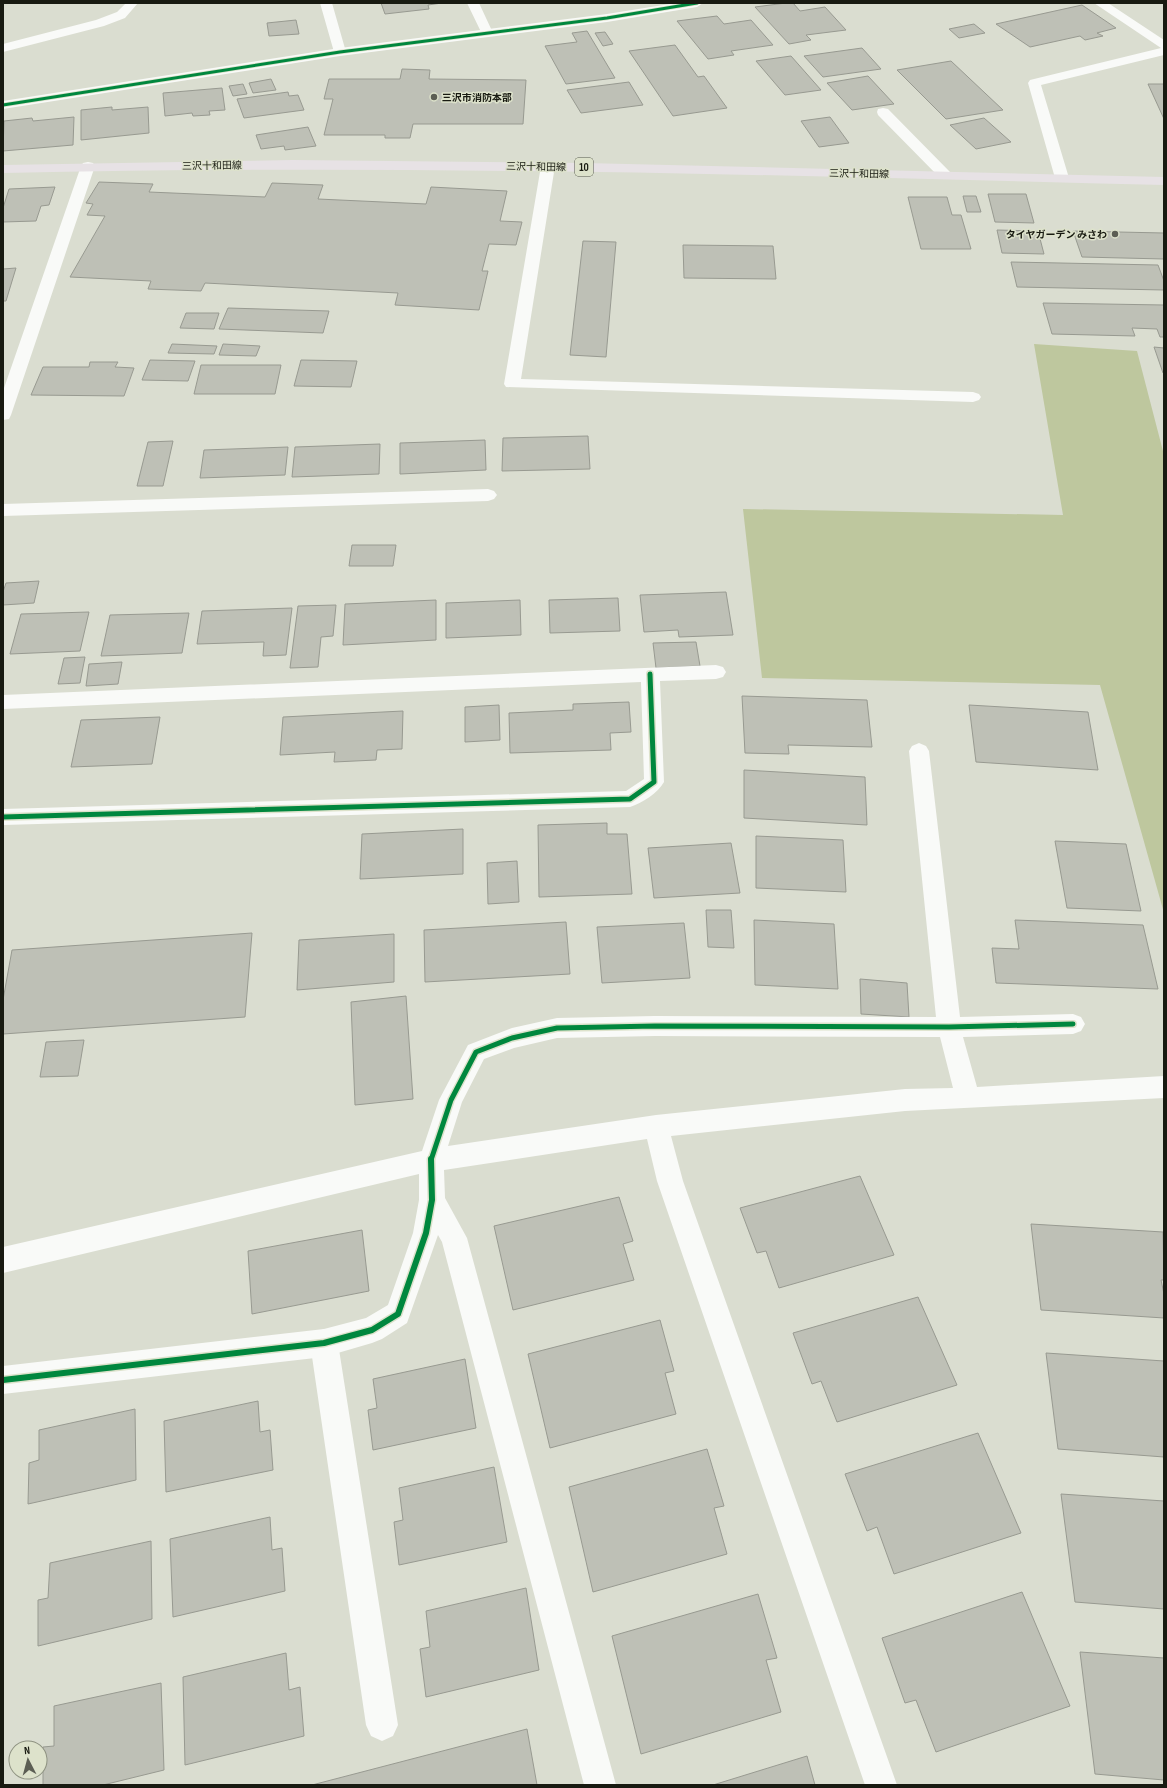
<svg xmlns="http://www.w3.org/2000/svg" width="1167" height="1788" font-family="'Sofia Sans Condensed','Noto Sans JP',sans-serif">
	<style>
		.green { fill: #bec79e }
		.building { fill: #bec0b6; stroke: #989a91 }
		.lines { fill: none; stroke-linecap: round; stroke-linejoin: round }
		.lane { fill: #f9faf8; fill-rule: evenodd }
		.street { fill: #f9faf8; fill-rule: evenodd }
		.primary { fill: #e7e2e5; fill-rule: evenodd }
		.cycleway-far2-casing { stroke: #dde2cb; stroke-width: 4.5 }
		.cycleway-far1-casing { stroke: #dde2cb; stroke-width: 8 }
		.cycleway-casing { stroke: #dde2cb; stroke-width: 9 }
		.cycleway-far2 { stroke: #00873e; stroke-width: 3 }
		.cycleway-far1 { stroke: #00873e; stroke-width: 5 }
		.cycleway { stroke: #00873e; stroke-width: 6 }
		.poi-dot { fill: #5c5e54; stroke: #dde2cb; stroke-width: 1.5 }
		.labels { text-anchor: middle; stroke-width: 3; stroke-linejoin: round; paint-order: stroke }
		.far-poi-label { font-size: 10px; font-weight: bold; fill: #181a11; stroke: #dde2cb; text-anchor: start }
		.far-street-label { font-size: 10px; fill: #181a11; stroke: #dde2cb }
		.shield { fill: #dde2cb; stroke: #535649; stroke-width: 1 }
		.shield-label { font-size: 11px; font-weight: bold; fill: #181a11 }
	</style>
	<rect width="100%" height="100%" fill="#daddd0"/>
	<!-- green -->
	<path class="green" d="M 1034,344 L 1137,351 L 1164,455 L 1164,913 L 1100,685 L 762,678 L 743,509 L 1063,515 Z"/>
	<!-- building -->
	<path class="building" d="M 381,3 L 442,3 L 428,5 L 429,9 L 385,14 Z
		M 786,3 L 793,3 L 800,11 L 825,7 L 846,30 L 806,35 L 811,40 L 789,44 L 755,7 Z
		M 1082,5 L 1116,28 L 1097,33 L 1103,36 L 1085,40 L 1080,36 L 1030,47 L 996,24 Z
		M 717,16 L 724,24 L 751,20 L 773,45 L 731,51 L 734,55 L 708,59 L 677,21 Z
		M 296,20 L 299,34 L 269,36 L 267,23 Z
		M 974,24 L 985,33 L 959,38 L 949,29 Z
		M 587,31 L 615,78 L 566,84 L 545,46 L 577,42 L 572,33 Z
		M 605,32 L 613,44 L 603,46 L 595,33 Z
		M 675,45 L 698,77 L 704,76 L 727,108 L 673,116 L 629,51 Z
		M 862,48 L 881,69 L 823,77 L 804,56 Z
		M 791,56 L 821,90 L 785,95 L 756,61 Z
		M 951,61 L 1003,110 L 946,119 L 897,70 Z
		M 402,69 L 430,70 L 429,79 L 526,80 L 523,124 L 413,124 L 410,138 L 385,138 L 385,135 L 324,135 L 333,99 L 324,99 L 329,79 L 400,79 Z
		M 868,76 L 894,104 L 852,110 L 827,83 Z
		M 271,79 L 276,90 L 253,93 L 249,83 Z
		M 629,82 L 643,105 L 581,113 L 567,90 Z
		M 243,84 L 247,94 L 233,96 L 229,86 Z
		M 1148,84 L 1164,84 L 1164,119 Z
		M 222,88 L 225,110 L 209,111 L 210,115 L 193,116 L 192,113 L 165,116 L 163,93 Z
		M 288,92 L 289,96 L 298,95 L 304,110 L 244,118 L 237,99 Z
		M 112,107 L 112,110 L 148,107 L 149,133 L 81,140 L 81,110 Z
		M 74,117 L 73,145 L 3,151 L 4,121 L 32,118 L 33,121 Z
		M 830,117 L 849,143 L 819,147 L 801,121 Z
		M 984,118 L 1011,142 L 976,149 L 950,125 Z
		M 308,127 L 316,146 L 285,150 L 284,146 L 261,149 L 256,135 Z
		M 99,182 L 153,184 L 149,192 L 265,197 L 272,183 L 323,185 L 318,199 L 426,204 L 431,187 L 507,191 L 500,221 L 522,222 L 516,245 L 489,244 L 482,271 L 488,271 L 479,310 L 395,305 L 398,293 L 205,283 L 201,291 L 148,289 L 151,281 L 70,277 L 105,216 L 87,215 L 93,204 L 86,203 Z
		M 55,187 L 49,205 L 41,206 L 36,221 L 3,222 L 3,208 L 9,189 Z
		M 988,194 L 1026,194 L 1034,223 L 995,222 Z
		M 963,196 L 976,196 L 981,212 L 967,212 Z
		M 908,197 L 947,197 L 952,215 L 961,215 L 971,249 L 921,249 Z
		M 997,230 L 1038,231 L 1044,254 L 1002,253 Z
		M 1073,231 L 1164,233 L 1164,259 L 1082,257 Z
		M 583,241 L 616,242 L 606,357 L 570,355 Z
		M 683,245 L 773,246 L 776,279 L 684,278 Z
		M 1011,262 L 1158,265 L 1164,281 L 1164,290 L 1017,287 Z
		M 16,268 L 6,301 L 3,301 L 3,269 Z
		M 1043,303 L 1164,305 L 1164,337 L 1160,337 L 1157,329 L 1132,328 L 1135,336 L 1052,334 Z
		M 228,308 L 329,311 L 323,333 L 219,329 Z
		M 186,313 L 219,313 L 214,329 L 180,328 Z
		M 172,344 L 217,346 L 214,354 L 168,353 Z
		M 223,344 L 260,346 L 256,356 L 219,355 Z
		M 1154,347 L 1164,348 L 1164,373 L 1163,373 Z
		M 150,360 L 195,361 L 188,381 L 142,380 Z
		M 301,360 L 357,361 L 351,387 L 294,386 Z
		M 90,362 L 118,362 L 115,367 L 134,368 L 124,396 L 31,395 L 43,367 L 89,367 Z
		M 201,365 L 281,365 L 275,394 L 194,394 Z
		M 588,436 L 590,469 L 502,471 L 503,438 Z
		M 485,440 L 486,470 L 400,474 L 400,443 Z
		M 173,441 L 163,486 L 137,486 L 148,442 Z
		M 380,444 L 379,474 L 292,477 L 295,447 Z
		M 288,447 L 285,475 L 200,478 L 204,450 Z
		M 352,545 L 396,545 L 393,566 L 349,566 Z
		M 39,581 L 34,603 L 3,605 L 3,592 L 6,583 Z
		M 726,592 L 733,635 L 679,637 L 678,630 L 644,632 L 640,595 Z
		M 618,598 L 620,631 L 550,633 L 549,600 Z
		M 436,600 L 436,640 L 343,645 L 345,604 Z
		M 520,600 L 521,635 L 446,638 L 446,603 Z
		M 336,605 L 333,636 L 321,637 L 318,667 L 290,668 L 298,606 Z
		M 292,608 L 286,655 L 263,656 L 264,642 L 197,644 L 202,611 Z
		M 89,612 L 80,651 L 10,654 L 21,614 Z
		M 189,613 L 182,653 L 101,656 L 110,615 Z
		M 696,642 L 700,666 L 656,668 L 653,643 Z
		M 85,657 L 80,683 L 58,684 L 64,658 Z
		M 122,662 L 118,684 L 86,686 L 89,664 Z
		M 742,696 L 867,700 L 872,747 L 788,745 L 789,754 L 745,753 Z
		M 629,702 L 631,732 L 610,733 L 611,750 L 510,753 L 509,713 L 573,710 L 573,704 Z
		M 499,705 L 500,740 L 465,742 L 465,707 Z
		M 969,705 L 1088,712 L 1098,770 L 976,762 Z
		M 403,711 L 402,749 L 377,750 L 376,760 L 334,762 L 335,752 L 280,755 L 283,717 Z
		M 160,717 L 152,764 L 71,767 L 81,720 Z
		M 744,770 L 865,777 L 867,825 L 744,818 Z
		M 607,823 L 607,834 L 627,834 L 632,894 L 539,897 L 538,825 Z
		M 463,829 L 463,874 L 360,879 L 362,834 Z
		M 756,836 L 843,840 L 846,892 L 756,888 Z
		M 1055,841 L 1126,844 L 1141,911 L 1067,908 Z
		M 731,843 L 740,893 L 654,898 L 648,848 Z
		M 517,861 L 519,902 L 488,904 L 487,863 Z
		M 706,910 L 731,910 L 734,948 L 708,947 Z
		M 754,920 L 834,924 L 838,989 L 755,985 Z
		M 1015,920 L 1143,925 L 1158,989 L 996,983 L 992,948 L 1019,949 Z
		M 566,922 L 570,974 L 425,982 L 424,930 Z
		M 684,923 L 690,978 L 602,983 L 597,927 Z
		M 252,933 L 245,1017 L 3,1034 L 3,1000 L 12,950 Z
		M 394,934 L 394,982 L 297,990 L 299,940 Z
		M 860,979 L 907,983 L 909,1017 L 861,1014 Z
		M 406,996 L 413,1099 L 355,1105 L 351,1002 Z
		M 84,1040 L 78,1076 L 40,1077 L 46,1042 Z
		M 860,1176 L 894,1255 L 779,1288 L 766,1251 L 757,1253 L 740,1208 Z
		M 619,1197 L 633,1241 L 623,1244 L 634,1280 L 513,1310 L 494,1226 Z
		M 1031,1224 L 1163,1232 L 1164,1280 L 1161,1280 L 1164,1294 L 1164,1318 L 1041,1310 Z
		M 362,1230 L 369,1291 L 252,1314 L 248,1251 Z
		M 918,1297 L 957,1385 L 837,1422 L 821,1381 L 812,1384 L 793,1333 Z
		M 660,1320 L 674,1371 L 665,1373 L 676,1414 L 550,1448 L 528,1354 Z
		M 1046,1353 L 1164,1361 L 1164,1457 L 1058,1449 Z
		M 465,1359 L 476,1428 L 373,1450 L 368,1410 L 377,1408 L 373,1379 Z
		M 258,1401 L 260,1432 L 270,1430 L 273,1470 L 166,1492 L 164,1421 Z
		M 135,1409 L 136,1480 L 28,1504 L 29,1463 L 39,1460 L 39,1430 Z
		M 978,1433 L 1021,1533 L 894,1574 L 877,1527 L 867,1531 L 845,1474 Z
		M 707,1449 L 724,1506 L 714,1508 L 727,1554 L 593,1592 L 569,1487 Z
		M 494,1467 L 507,1542 L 399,1565 L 394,1522 L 403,1520 L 399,1488 Z
		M 1061,1494 L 1164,1501 L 1164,1609 L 1075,1602 Z
		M 270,1517 L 272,1550 L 282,1548 L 285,1591 L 173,1617 L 170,1539 Z
		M 151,1541 L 152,1619 L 38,1646 L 38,1600 L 48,1598 L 50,1563 Z
		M 526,1588 L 539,1670 L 426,1697 L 420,1649 L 430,1647 L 426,1611 Z
		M 1022,1592 L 1070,1706 L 936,1752 L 916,1700 L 905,1703 L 882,1638 Z
		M 758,1594 L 777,1658 L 766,1660 L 781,1712 L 641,1754 L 612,1636 Z
		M 1080,1652 L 1164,1658 L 1164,1780 L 1095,1774 Z
		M 286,1653 L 289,1690 L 300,1687 L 304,1736 L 185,1765 L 183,1677 Z
		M 161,1683 L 164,1770 L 103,1785 L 43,1785 L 43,1747 L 54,1746 L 54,1706 Z
		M 527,1729 L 537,1785 L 312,1785 Z
		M 807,1756 L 815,1785 L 713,1785 Z"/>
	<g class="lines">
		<!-- lane -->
		<path class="lane" d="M 320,3 L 332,3 L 346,52 L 344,55 L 336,55 L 334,52 Z
			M 467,3 L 479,3 L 493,33 L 491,36 L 483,36 Z
			M 1094,3 L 1108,3 L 1164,40 L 1164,55 L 1041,85 L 1069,178 L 1067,181 L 1057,181 L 1055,178 L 1028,83 L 1030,80 L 1161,48 Z
			M 883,108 L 888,109 L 950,172 L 952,175 L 950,178 L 940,178 L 878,115 L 877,112 L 878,109 Z
			M 548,162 L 553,163 L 555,166 L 521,379 L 973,392 L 979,394 L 981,397 L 979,400 L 973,402 L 506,387 L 504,384 L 541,166 L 543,163 Z
			M 324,1329 L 334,1333 L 338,1343 L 398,1725 L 393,1736 L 382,1741 L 371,1736 L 366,1725 L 310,1343 L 314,1333 Z"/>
		<!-- street -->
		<path class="street" d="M 126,3 L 138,3 L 125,18 L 104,26 L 3,52 L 3,44 L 96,20 L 117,12 Z
			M 676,3 L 703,3 L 697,7 L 607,22 L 340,56 L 3,109 L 3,101 L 340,48 L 607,14 Z
			M 88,162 L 93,163 L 95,166 L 11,415 L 9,419 L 3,420 L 3,391 L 81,166 L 83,163 Z
			M 488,489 L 494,491 L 497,495 L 494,499 L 488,501 L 3,516 L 3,504 Z
			M 716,665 L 723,667 L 726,672 L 723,677 L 716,679 L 660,681 L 664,782 C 658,793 642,803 630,807 L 3,825 L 3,809 L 626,791 L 644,779 L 641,682 L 3,709 L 3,695 Z
			M 919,743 L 926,746 L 929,751 L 960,1017 L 1073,1014 L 1081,1017 L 1085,1024 L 1081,1031 L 1073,1034 L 963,1037 L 977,1087 L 1164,1076 L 1164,1098 L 905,1111 L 671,1136 L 683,1181 L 897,1785 L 865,1785 L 657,1181 L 647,1139 L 444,1170 L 445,1198 L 467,1238 L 616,1785 L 584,1785 L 442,1242 L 438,1235 L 407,1323 L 382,1339 L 372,1343 L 324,1357 L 3,1394 L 3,1366 L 324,1329 L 366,1318 L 388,1305 L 413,1233 L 419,1200 L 419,1174 L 3,1273 L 3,1247 L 422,1151 L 439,1100 L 468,1045 L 512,1028 L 557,1018 L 655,1016 L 936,1017 L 909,751 L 912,746 ZM 655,1036 L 940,1037 L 953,1088 L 905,1089 L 656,1115 L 448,1146 L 462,1102 L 484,1059 L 514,1048 L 557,1038 Z"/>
		<!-- primary -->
		<path class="primary" d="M 293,160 L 584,163 L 1164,177 L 1164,185 C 777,175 391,164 3,173 L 3,165 Z"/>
		<defs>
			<path id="cycleway-far2" d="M 3,105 L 340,52 L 607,18 L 697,3"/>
			<path id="cycleway-far1" d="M 3,817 L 630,799 L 654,782 L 650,674
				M 431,1160 L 451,1100 L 476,1052 L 512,1038 L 557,1028 L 655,1026 L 949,1027 L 1073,1024"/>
			<path id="cycleway" d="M 3,1380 L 324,1343 L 372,1330 L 398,1314 L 426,1233 L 432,1200 L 431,1159"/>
		</defs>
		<!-- cycleway-far2 casing -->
		<use href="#cycleway-far2" class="cycleway-far2-casing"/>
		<!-- cycleway-far1 casing -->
		<use href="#cycleway-far1" class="cycleway-far1-casing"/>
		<!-- cycleway casing -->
		<use href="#cycleway" class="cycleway-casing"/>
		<!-- cycleway-far2 -->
		<use href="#cycleway-far2" class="cycleway-far2"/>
		<!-- cycleway-far1 -->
		<use href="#cycleway-far1" class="cycleway-far1"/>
		<!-- cycleway -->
		<use href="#cycleway" class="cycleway"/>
	</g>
	<!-- markers -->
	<g class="poi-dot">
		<circle cx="434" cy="97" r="4"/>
		<circle cx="1115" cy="234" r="4"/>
	</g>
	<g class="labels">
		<!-- far-poi labels -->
		<g class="far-poi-label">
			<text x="442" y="101">三沢市消防本部</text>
			<text x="1107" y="238" text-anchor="end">タイヤガーデン みさわ</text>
		</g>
		<!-- far-street labels -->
		<g class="far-street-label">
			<text transform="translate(212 165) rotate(-1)" y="4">三沢十和田線</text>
			<text transform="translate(536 166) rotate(1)" y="4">三沢十和田線</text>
			<text transform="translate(859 173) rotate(1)" y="4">三沢十和田線</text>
		</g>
		<!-- shield labels -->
		<rect class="shield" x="575" y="158" width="18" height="18" rx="3"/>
		<g class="shield-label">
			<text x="584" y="171">10</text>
		</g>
	</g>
	<!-- border -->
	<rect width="1167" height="1788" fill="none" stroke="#181a11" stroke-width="8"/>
	<!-- north arrow -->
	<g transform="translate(28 1760) rotate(354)"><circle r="19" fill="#dde2cb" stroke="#8e9281"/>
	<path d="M0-3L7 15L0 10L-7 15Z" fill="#5c5e54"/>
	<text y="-6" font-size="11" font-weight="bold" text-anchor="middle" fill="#181a11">N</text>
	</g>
</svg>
